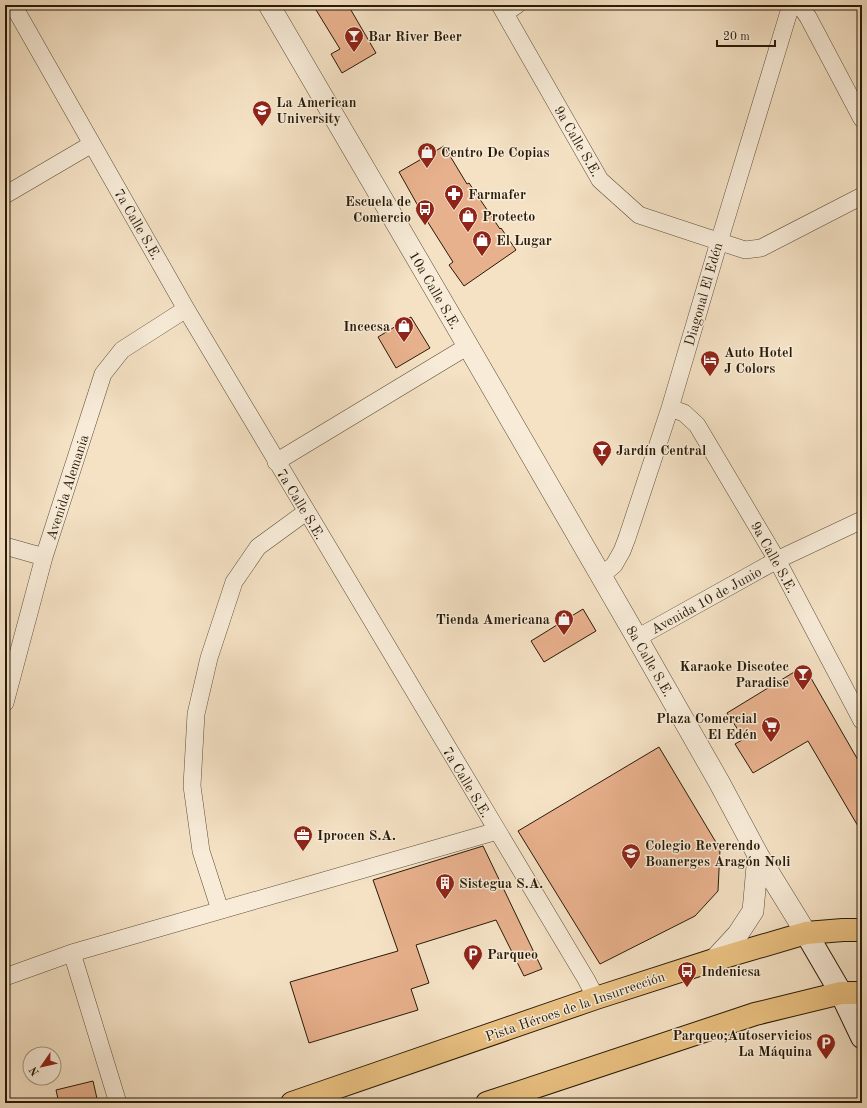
<svg xmlns="http://www.w3.org/2000/svg" width="867" height="1108" font-family="'Old Standard TT',serif">
	<style>
		.building { fill: #e8b18d; stroke: #281a07 }
		.lines { fill: none; stroke-linecap: round; stroke-linejoin: round }
		.minor-casing { stroke: #5b4c36; stroke-width: 18 }
		.tertiary-casing { stroke: #5b4c36; stroke-width: 22 }
		.secondary-casing { stroke: #281a07; stroke-width: 24 }
		.primary-casing { stroke: #281a07; stroke-width: 24 }
		.minor { stroke: #f8ecd9; stroke-width: 17 }
		.tertiary { stroke: #f8ecd9; stroke-width: 21 }
		.secondary { stroke: #f8ecd9; stroke-width: 22 }
		.primary { stroke: #eac182; stroke-width: 22 }
		.labels { text-anchor: middle; stroke-width: 3; stroke-linejoin: round; paint-order: stroke }
		.poi-label { font-size: 14px; font-weight: bold; fill: #281a07; stroke: #f8ecd9; text-anchor: start }
		.street-label { font-size: 14px; fill: #281a07; stroke: #f8ecd9 }
	</style>
	<rect width="100%" height="100%" fill="#f5e2c5"/>
	<filter id="stains"><feTurbulence type="fractalNoise" baseFrequency=".005" numOctaves="4"/><feColorMatrix values="0 0 0 0 .2 0 0 0 0 .09 0 0 0 0 .02 0 0 0 .5 -.17"/></filter>
	<radialGradient id="worn" r=".72"><stop offset=".6" stop-color="#630" stop-opacity="0"/><stop offset="1" stop-color="#630" stop-opacity=".3"/></radialGradient>
	<!-- building -->
	<path class="building" d="M 313,5 L 348,5 L 376,53 L 342,73 L 331,54 L 340,49 Z
		M 444,146 L 467,184 L 469,183 L 500,229 L 501,228 L 516,250 L 464,286 L 449,265 L 453,262 L 422,213 L 399,172 Z
		M 411,317 L 430,348 L 396,368 L 378,337 Z
		M 583,609 L 596,631 L 544,662 L 531,641 Z
		M 804,666 L 862,767 L 862,833 L 808,741 L 753,773 L 735,744 L 744,739 L 727,713 Z
		M 659,747 L 720,849 L 718,891 L 695,916 L 600,964 L 518,831 Z
		M 483,846 L 542,969 L 524,976 L 496,920 L 416,945 L 429,983 L 411,989 L 418,1010 L 309,1043 L 290,982 L 398,951 L 373,880 Z
		M 93,1081 L 98,1103 L 59,1103 L 56,1090 Z"/>
	<g class="lines">
		<defs>
			<path id="minor" d="M 13,5 L 186,309 L 586,979 L 596,998
				M 500,5 L 600,180 L 639,215 L 745,250 L 761,248 L 862,196
				M 798,5 L 801,7 L 808,17 L 862,119
				M 505,13 L 517,5
				M 5,195 L 92,144
				M 670,408 L 684,413 L 697,425 L 777,560 L 862,721
				M 276,462 L 468,346
				M 5,546 L 44,557
				M 601,576 L 614,565 L 622,551 L 627,538 L 670,408 L 719,242 L 791,5
				M 637,638 L 777,560 L 862,520
				M 5,703 L 44,557 L 103,374 L 122,350 L 186,309
				M 220,910 L 201,851 L 192,786 L 196,714 L 209,658 L 234,582 L 258,547 L 306,512
				M 72,953 L 118,1103
				M 5,977 L 72,953 L 497,831"/>
			<path id="tertiary" d="M 269,5 L 468,346 L 637,638 L 719,782 L 758,855 L 806,933
				M 714,960 L 738,934 L 753,911 L 758,855"/>
			<path id="secondary" d="M 806,933 L 841,993 L 862,1037"/>
			<path id="primary" d="M 292,1103 L 596,998 L 714,960 L 806,933 L 843,930 L 862,930
				M 487,1103 L 755,1014 L 841,993 L 862,993"/>
		</defs>
		<!-- minor casing -->
		<use href="#minor" class="minor-casing"/>
		<!-- tertiary casing -->
		<use href="#tertiary" class="tertiary-casing"/>
		<!-- secondary casing -->
		<use href="#secondary" class="secondary-casing"/>
		<!-- primary casing -->
		<use href="#primary" class="primary-casing"/>
		<!-- minor -->
		<use href="#minor" class="minor"/>
		<!-- tertiary -->
		<use href="#tertiary" class="tertiary"/>
		<!-- secondary -->
		<use href="#secondary" class="secondary"/>
		<!-- primary -->
		<use href="#primary" class="primary"/>
	</g>
	<!-- icons -->
	<defs>
		<symbol id="bar-pin" viewBox="-11 -11 22 30"><path d="M0 17L-7.5 6A9.5 9.5 0 1 1 7.5 6Z" fill="#8f2418" stroke="#f8ecd9"/><path d="M-6-5H6L.8 .8V4.5H3.5V6h-7V4.5H-.8V.8Z" fill="#fff"/></symbol>
		<symbol id="university-pin" viewBox="-11 -11 22 30"><path d="M0 17L-7.5 6A9.5 9.5 0 1 1 7.5 6Z" fill="#8f2418" stroke="#f8ecd9"/><path d="M0-5L7-2L0 1L-7-2ZM-4 1L0 2.5L4 1V4Q0 6-4 4Z" fill="#fff"/></symbol>
		<symbol id="shop-pin" viewBox="-11 -11 22 30"><path d="M0 17L-7.5 6A9.5 9.5 0 1 1 7.5 6Z" fill="#8f2418" stroke="#f8ecd9"/><path d="M-5-2.5h2.3a2.7 3.5 0 0 1 5.4 0H5L5.5 6h-11ZM-1.5-2.5h3a1.5 2.3 0 0 0-3 0Z" fill="#fff"/></symbol>
		<symbol id="pharmacy-pin" viewBox="-11 -11 22 30"><path d="M0 17L-7.5 6A9.5 9.5 0 1 1 7.5 6Z" fill="#8f2418" stroke="#f8ecd9"/><path d="M-2-6h4v4h4v4h-4v4h-4v-4h-4v-4h4Z" fill="#fff"/></symbol>
		<symbol id="bus-pin" viewBox="-11 -11 22 30"><path d="M0 17L-7.5 6A9.5 9.5 0 1 1 7.5 6Z" fill="#8f2418" stroke="#f8ecd9"/><path d="M-5-6H5V4H4V6H2V4H-2V6H-4V4H-5ZM-3.5-4V0h7V-4ZM-3.5 1.2v1.5H-2V1.2ZM2 1.2v1.5H3.5V1.2Z" fill="#fff"/></symbol>
		<symbol id="hotel-pin" viewBox="-11 -11 22 30"><path d="M0 17L-7.5 6A9.5 9.5 0 1 1 7.5 6Z" fill="#8f2418" stroke="#f8ecd9"/><path d="M-6-4.5h1.5V1H6V5H4.5V3h-9V5H-6ZM-4 0a1.8 1.8 0 1 1 3.6 0ZM.5 0V-2.5h3Q6-2.5 6 0Z" fill="#fff"/></symbol>
		<symbol id="supermarket-pin" viewBox="-11 -11 22 30"><path d="M0 17L-7.5 6A9.5 9.5 0 1 1 7.5 6Z" fill="#8f2418" stroke="#f8ecd9"/><path d="M-6-5.5h2.5l.6 2H6L4.5 2H-2.5L-4.4-4H-6ZM-1.5 3.2a1.3 1.3 0 1 0 .1 0ZM3 3.2a1.3 1.3 0 1 0 .1 0Z" fill="#fff"/></symbol>
		<symbol id="office-pin" viewBox="-11 -11 22 30"><path d="M0 17L-7.5 6A9.5 9.5 0 1 1 7.5 6Z" fill="#8f2418" stroke="#f8ecd9"/><path d="M-6-3h4V-5.5h4V-3h4V5H-6ZM-1-4.5V-3h2v-1.5ZM-6 0V1H6V0Z" fill="#fff"/></symbol>
		<symbol id="school-pin" viewBox="-11 -11 22 30"><path d="M0 17L-7.5 6A9.5 9.5 0 1 1 7.5 6Z" fill="#8f2418" stroke="#f8ecd9"/><path d="M0-5L7-2L0 1L-7-2ZM-4 1L0 2.5L4 1V4Q0 6-4 4Z" fill="#fff"/></symbol>
		<symbol id="building-pin" viewBox="-11 -11 22 30"><path d="M0 17L-7.5 6A9.5 9.5 0 1 1 7.5 6Z" fill="#8f2418" stroke="#f8ecd9"/><path d="M-4-6H4V6H1V3H-1V6H-4ZM-2.5-4.3h1.7v1.8h-1.7ZM.8-4.3h1.7v1.8H.8ZM-2.5-1h1.7V.8h-1.7ZM.8-1h1.7V.8H.8Z" fill="#fff"/></symbol>
		<symbol id="parking-pin" viewBox="-11 -11 22 30"><path d="M0 17L-7.5 6A9.5 9.5 0 1 1 7.5 6Z" fill="#8f2418" stroke="#f8ecd9"/><path d="M-3.5-5.5H1a3.5 3.5 0 0 1 0 7H-1V5.5H-3.5ZM-1-3.4V-.6H.8a1.4 1.4 0 0 0 0-2.8Z" fill="#fff"/></symbol>
	</defs>
	<g fill-rule="evenodd">
		<use href="#bar-pin" x="343" y="25" width="22" height="30"/>
		<use href="#university-pin" x="251" y="99" width="22" height="30"/>
		<use href="#shop-pin" x="416" y="141" width="22" height="30"/>
		<use href="#pharmacy-pin" x="443" y="183" width="22" height="30"/>
		<use href="#bus-pin" x="414" y="198" width="22" height="30"/>
		<use href="#shop-pin" x="457" y="205" width="22" height="30"/>
		<use href="#shop-pin" x="471" y="229" width="22" height="30"/>
		<use href="#shop-pin" x="393" y="315" width="22" height="30"/>
		<use href="#hotel-pin" x="699" y="349" width="22" height="30"/>
		<use href="#bar-pin" x="591" y="439" width="22" height="30"/>
		<use href="#shop-pin" x="553" y="608" width="22" height="30"/>
		<use href="#bar-pin" x="792" y="663" width="22" height="30"/>
		<use href="#supermarket-pin" x="760" y="715" width="22" height="30"/>
		<use href="#office-pin" x="292" y="824" width="22" height="30"/>
		<use href="#school-pin" x="620" y="842" width="22" height="30"/>
		<use href="#building-pin" x="434" y="872" width="22" height="30"/>
		<use href="#parking-pin" x="462" y="943" width="22" height="30"/>
		<use href="#bus-pin" x="676" y="960" width="22" height="30"/>
		<use href="#parking-pin" x="815" y="1032" width="22" height="30"/>
	</g>
	<g class="labels">
		<!-- poi labels -->
		<g class="poi-label">
			<text x="368" y="41">Bar River Beer</text>
			<text x="276" y="107">La American<tspan x="276" dy="16">University</tspan></text>
			<text x="441" y="157">Centro De Copias</text>
			<text x="468" y="199">Farmafer</text>
			<text x="411" y="206" text-anchor="end">Escuela de<tspan x="411" dy="16">Comercio</tspan></text>
			<text x="482" y="221">Protecto</text>
			<text x="496" y="245">El Lugar</text>
			<text x="390" y="331" text-anchor="end">Incecsa</text>
			<text x="724" y="357">Auto Hotel<tspan x="724" dy="16">J Colors</tspan></text>
			<text x="616" y="455">Jardín Central</text>
			<text x="550" y="624" text-anchor="end">Tienda Americana</text>
			<text x="789" y="671" text-anchor="end">Karaoke Discotec<tspan x="789" dy="16">Paradise</tspan></text>
			<text x="757" y="723" text-anchor="end">Plaza Comercial<tspan x="757" dy="16">El Edén</tspan></text>
			<text x="317" y="840">Iprocen S.A.</text>
			<text x="645" y="850">Colegio Reverendo<tspan x="645" dy="16">Boanerges Aragón Noli</tspan></text>
			<text x="459" y="888">Sistegua S.A.</text>
			<text x="487" y="959">Parqueo</text>
			<text x="701" y="976">Indenicsa</text>
			<text x="812" y="1040" text-anchor="end">Parqueo;Autoservicios<tspan x="812" dy="16">La Máquina</tspan></text>
		</g>
		<!-- street labels -->
		<g class="street-label">
			<text transform="translate(578 141) rotate(60)" y="5">9a Calle S.E.</text>
			<text transform="translate(138 224) rotate(60)" y="5">7a Calle S.E.</text>
			<text transform="translate(435 290) rotate(60)" y="5">10a Calle S.E.</text>
			<text transform="translate(703 294) rotate(-74)" y="5">Diagonal El Edén</text>
			<text transform="translate(67 487) rotate(-72)" y="5">Avenida Alemania</text>
			<text transform="translate(301 504) rotate(59)" y="5">7a Calle S.E.</text>
			<text transform="translate(774 557) rotate(61)" y="5">9a Calle S.E.</text>
			<text transform="translate(706 600) rotate(-29)" y="5">Avenida 10 de Junio</text>
			<text transform="translate(650 661) rotate(60)" y="5">8a Calle S.E.</text>
			<text transform="translate(467 782) rotate(59)" y="5">7a Calle S.E.</text>
			<text transform="translate(575 1006) rotate(-19)" y="5">Pista Héroes de la Insurrección</text>
		</g>
	</g>
	<!-- margin -->
	<rect width="867" height="1108" fill="none" stroke="#f5e2c5" stroke-width="20"/>
	<rect x="6" y="6" width="855" height="1096" fill="none" stroke="#281a07" stroke-width="2"/>
	<rect x="10" y="10" width="847" height="1088" fill="none" stroke="#281a07"/>
	<!-- north arrow -->
	<g transform="translate(42 1066) rotate(236)"><circle r="19" fill="#f8ecd9" stroke="#a59885"/>
	<path d="M0-3L7 15L0 10L-7 15Z" fill="#8f2418"/>
	<text y="-6" font-size="11" font-weight="bold" text-anchor="middle" fill="#281a07">N</text>
	</g>
	<!-- scale -->
	<path d="M717 40v6h58v-6" fill="none" stroke="#281a07" stroke-width="2"/>
	<text x="723" y="40" font-size="12" fill="#281a07" stroke="#f8ecd9" stroke-width="3" paint-order="stroke">20 m</text>
	<rect width="100%" height="100%" filter="url(#stains)"/>
	<rect width="100%" height="100%" fill="url(#worn)"/>
</svg>
